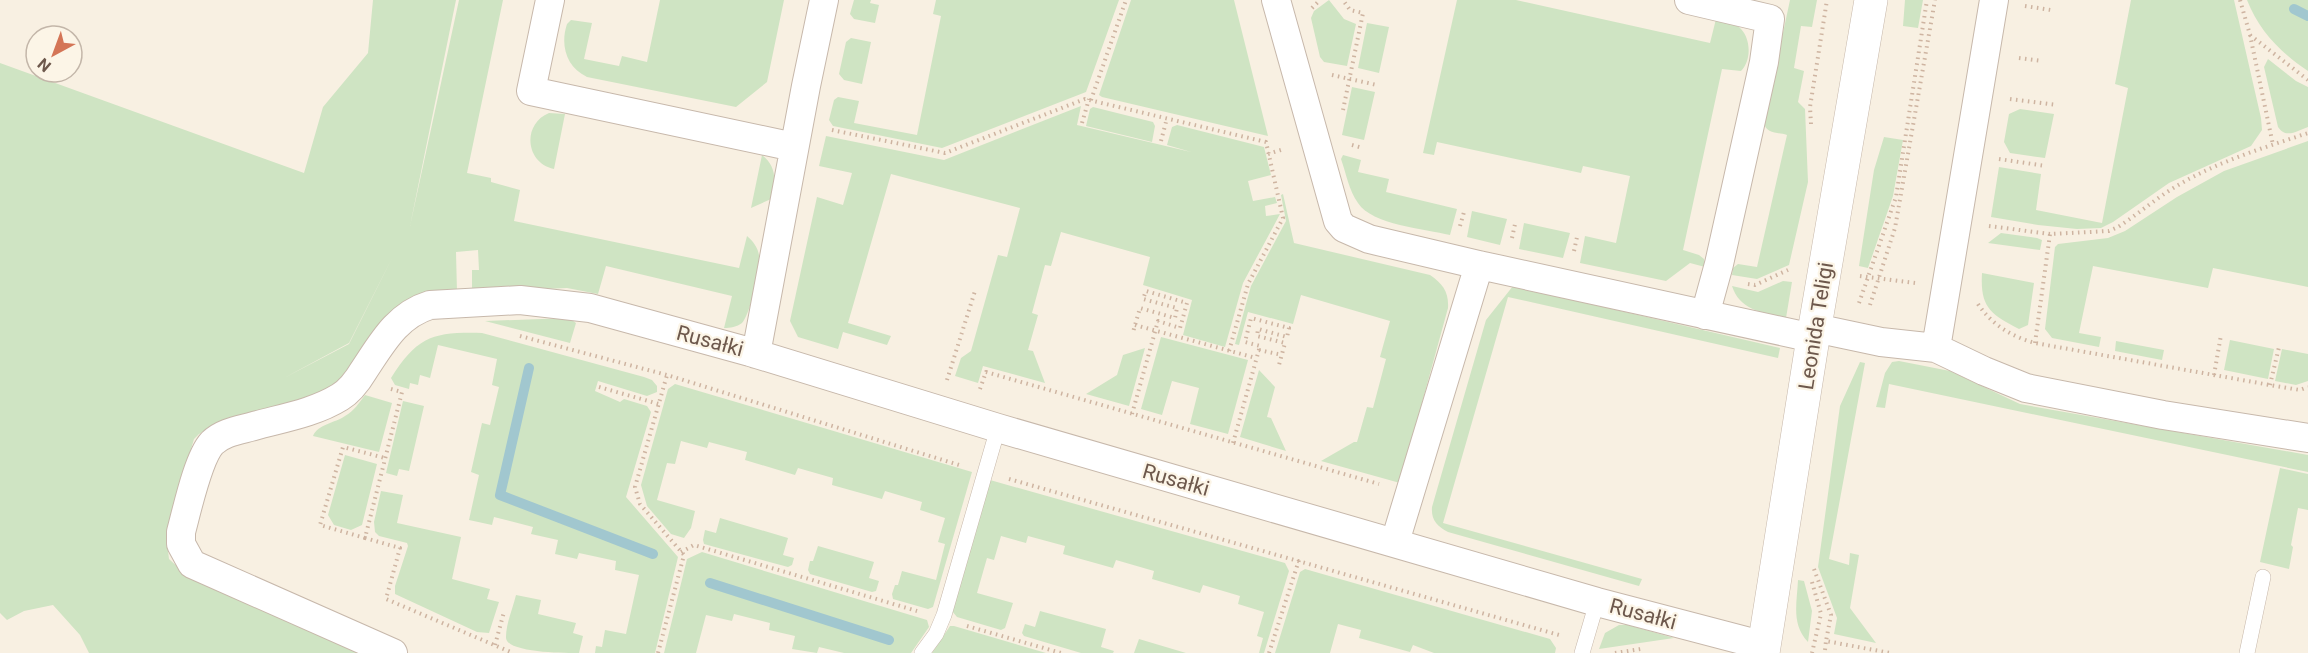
<svg xmlns="http://www.w3.org/2000/svg" width="2308" height="653" font-family="Roboto,sans-serif">
	<style>
		.green { fill: #cfe4c3; fill-rule: evenodd }
		.lines { fill: none; stroke-linecap: round; stroke-linejoin: round }
		.stream { stroke: #a1c7cf; stroke-width: 10 }
		.service-casing { stroke: #c7b8ab; stroke-width: 16 }
		.minor-casing { stroke: #c7b8ab; stroke-width: 30 }
		.tertiary-casing { stroke: #c7b8ab; stroke-width: 34 }
		.path { stroke: #ceb4a1; stroke-width: 4; stroke-dasharray: 1.5 4.5; stroke-linecap: butt }
		.service { stroke: #fff; stroke-width: 15 }
		.minor { stroke: #fff; stroke-width: 28 }
		.tertiary { stroke: #fff; stroke-width: 33 }
		.labels { text-anchor: middle; stroke-width: 4.5; stroke-linejoin: round; paint-order: stroke }
		.street-label { font-size: 21px; fill: #6d584c; stroke: #fcf5e7 }
	</style>
	<rect width="100%" height="100%" fill="#f8f0e2"/>
	<!-- green -->
	<path class="green" d="M 373,0 L 456,0 L 410,226 L 459,0 L 503,0 L 467,173 L 491,178 L 491,182 L 520,190 L 514,221 L 739,268 L 747,236 C 753,241 758,248 759,255 C 762,267 750,314 742,323 C 737,327 730,328 724,328 L 732,296 L 606,266 L 598,294 L 567,288 L 472,292 L 472,270 L 479,270 L 478,250 L 456,252 L 457,292 L 352,366 L 326,394 L 221,421 L 199,434 L 194,439 L 166,534 L 169,559 L 182,571 L 361,653 L 89,653 L 80,635 L 53,605 L 24,611 L 7,620 L 0,613 L 0,63 L 304,173 L 323,107 L 368,53 ZM 392,258 L 349,344 L 284,378 L 349,343 Z
		M 660,0 L 784,0 L 767,82 L 736,107 L 587,77 C 566,67 560,45 567,24 L 571,20 L 592,23 L 584,59 L 619,66 L 622,56 L 647,62 Z
		M 854,0 L 871,0 L 870,3 L 879,5 L 875,23 L 854,19 L 850,14 Z
		M 936,0 L 1119,0 L 1086,92 L 942,148 L 833,126 L 829,120 L 834,100 L 838,97 L 859,101 L 854,123 L 917,135 L 941,16 L 933,14 Z
		M 1131,0 L 1234,0 L 1268,136 L 1102,97 L 1099,95 Z
		M 1329,0 L 1344,19 L 1356,24 L 1347,66 L 1324,62 L 1320,57 L 1311,18 L 1314,11 Z
		M 1457,0 L 1516,0 L 1710,43 L 1716,19 C 1723,22 1733,23 1739,27 C 1751,37 1752,60 1741,71 L 1722,69 L 1683,250 L 1699,255 L 1704,259 L 1705,267 L 1690,263 L 1666,281 L 1580,263 L 1585,236 L 1616,243 L 1630,176 L 1583,166 L 1581,173 L 1437,142 L 1434,155 L 1423,153 Z
		M 1790,0 L 1817,0 L 1812,27 L 1801,26 L 1794,68 L 1804,71 L 1798,102 L 1805,109 L 1808,182 L 1789,265 L 1757,279 L 1732,275 L 1733,268 L 1738,264 L 1757,267 L 1787,135 C 1778,132 1765,134 1764,122 Z
		M 1905,0 L 1923,0 L 1918,28 L 1903,26 Z
		M 2131,0 L 2234,0 L 2261,118 L 2262,130 L 2251,146 L 2169,183 L 2113,222 L 2101,228 L 2077,229 L 2038,225 L 1991,217 L 1999,167 L 2041,174 L 2036,210 L 2102,223 L 2128,88 L 2115,84 Z
		M 2247,0 L 2308,0 L 2308,71 C 2281,53 2259,31 2247,0 Z
		M 1367,23 L 1389,27 L 1379,73 L 1358,68 Z
		M 851,38 L 871,42 L 862,84 L 844,80 L 839,74 L 846,42 Z
		M 2268,59 L 2296,81 L 2308,87 L 2308,127 C 2297,131 2286,139 2278,127 L 2264,67 Z
		M 1352,87 L 1375,92 L 1364,140 L 1342,135 Z
		M 1081,106 L 1077,125 L 1191,152 L 1167,145 L 1172,127 L 1177,125 L 1264,147 L 1271,175 L 1248,181 L 1253,201 L 1275,197 L 1277,203 L 1265,206 L 1266,216 L 1280,214 L 1243,283 L 1225,347 L 1183,335 L 1192,300 L 1143,285 L 1150,257 L 1061,232 L 1051,266 L 1045,265 L 1032,313 L 1038,315 L 1028,350 L 1033,351 L 1045,383 L 983,366 L 978,383 L 955,376 L 961,358 L 971,351 L 998,255 L 1007,257 L 1020,208 L 891,174 L 848,323 L 891,336 L 887,345 L 843,332 L 838,349 L 798,337 L 790,321 L 817,197 L 843,205 L 852,173 L 819,166 L 826,136 L 944,160 Z
		M 1093,107 L 1153,122 L 1155,126 L 1152,142 L 1086,126 L 1090,109 Z
		M 2020,109 L 2054,114 L 2045,158 L 2010,153 L 2004,142 L 2009,114 Z
		M 549,113 L 565,114 L 554,169 C 525,163 522,124 549,113 Z
		M 1884,137 L 1903,140 L 1893,196 L 1868,268 L 1859,266 L 1874,170 Z
		M 2308,141 L 2308,287 L 2213,268 L 2208,288 L 2093,266 L 2079,333 L 2101,337 L 2099,347 L 2052,338 L 2045,329 L 2055,247 L 2058,244 L 2108,238 L 2125,231 L 2177,197 L 2224,171 Z
		M 762,155 C 777,167 776,181 771,199 L 751,208 Z
		M 1343,155 L 1361,160 L 1358,172 L 1389,179 L 1386,192 L 1457,209 L 1450,235 C 1425,229 1372,225 1358,203 C 1349,191 1346,173 1341,159 Z
		M 1283,194 L 1294,243 L 1430,275 C 1443,284 1449,292 1448,308 L 1400,483 L 1321,461 L 1354,442 L 1357,442 L 1367,407 L 1373,408 L 1386,359 L 1380,357 L 1390,321 L 1301,295 L 1293,324 L 1248,312 L 1239,345 L 1235,344 L 1251,286 L 1286,221 L 1281,195 Z
		M 1472,211 L 1507,219 L 1500,245 L 1467,237 Z
		M 1524,223 L 1570,233 L 1563,258 L 1519,249 Z
		M 2001,233 L 2037,238 L 2042,240 L 2040,250 L 1988,243 Z
		M 1982,273 L 2034,283 L 2028,325 L 2019,329 C 1990,314 1980,307 1982,273 Z
		M 1783,281 L 1792,282 L 1786,318 C 1764,313 1740,311 1732,286 L 1758,292 Z
		M 1513,286 L 1780,348 L 1778,358 L 1508,297 L 1443,523 L 1642,579 L 1639,586 L 1448,532 C 1437,526 1431,520 1432,507 L 1486,320 Z
		M 569,318 L 576,323 L 570,343 L 485,321 Z
		M 482,333 L 644,377 L 652,380 L 657,386 L 657,392 L 647,396 L 598,381 L 595,391 L 620,402 L 624,399 L 647,406 L 651,412 L 626,497 L 678,557 L 655,653 L 595,653 L 596,646 L 602,647 L 605,630 L 626,634 L 639,575 L 615,570 L 616,561 L 579,553 L 577,559 L 555,554 L 558,540 L 531,534 L 533,527 L 494,517 L 492,525 L 469,520 L 479,475 L 471,472 L 482,423 L 490,425 L 499,387 L 492,385 L 497,359 L 438,345 L 430,378 L 420,375 L 418,385 L 410,383 L 409,389 L 395,385 L 391,378 C 418,336 433,332 482,333 Z
		M 1161,337 L 1248,360 L 1228,434 L 1190,424 L 1199,388 L 1172,381 L 1162,415 L 1141,409 Z
		M 2230,340 L 2274,349 L 2268,379 L 2224,370 Z
		M 2116,341 L 2164,350 L 2162,360 L 2115,351 Z
		M 1145,348 L 1129,406 L 1086,394 L 1117,375 L 1123,355 Z
		M 2282,349 L 2308,354 L 2308,381 L 2296,385 L 2275,381 Z
		M 1899,361 L 1950,371 L 2020,404 L 2308,455 L 2308,472 L 1889,384 L 1885,408 L 1876,407 L 1885,373 L 1892,362 Z
		M 1860,362 L 1865,363 L 1829,559 L 1849,565 L 1850,553 L 1859,555 L 1850,608 L 1876,643 L 1834,634 L 1837,618 L 1818,567 L 1840,406 Z
		M 1259,370 L 1275,387 L 1267,417 L 1271,418 L 1286,451 L 1240,437 Z
		M 675,384 L 972,472 L 933,607 L 928,609 L 893,599 L 892,594 L 895,585 L 898,585 L 902,571 L 936,580 L 945,544 L 938,542 L 945,518 L 920,510 L 922,502 L 885,491 L 882,499 L 832,485 L 833,478 L 798,468 L 795,475 L 745,460 L 747,452 L 709,442 L 707,448 L 681,441 L 675,464 L 667,463 L 657,500 L 695,511 L 691,528 L 684,538 L 671,534 L 647,506 L 641,485 L 668,389 Z
		M 365,395 L 392,403 L 379,452 L 313,436 C 318,424 335,423 345,416 C 354,411 359,403 365,395 Z
		M 403,401 L 424,406 L 409,471 L 399,469 L 397,476 L 386,473 Z
		M 345,455 L 377,464 L 362,525 L 351,530 L 334,525 L 328,515 Z
		M 2280,468 L 2308,474 L 2308,510 L 2298,508 L 2291,545 L 2293,547 L 2289,569 L 2260,562 Z
		M 990,480 L 1285,563 L 1289,571 L 1264,653 L 1259,653 L 1263,638 L 1257,636 L 1264,612 L 1238,604 L 1240,596 L 1203,585 L 1200,593 L 1152,579 L 1154,571 L 1116,560 L 1113,568 L 1063,554 L 1065,546 L 1028,536 L 1026,543 L 1001,536 L 994,560 L 987,558 L 977,593 L 1013,603 L 1005,628 L 1001,630 L 957,617 L 952,611 Z
		M 381,491 L 403,495 L 397,523 L 461,537 L 452,579 L 490,589 L 487,599 L 499,602 L 489,633 L 477,632 L 395,594 L 395,586 L 408,546 L 407,543 L 379,536 L 375,532 L 374,522 Z
		M 720,518 L 788,538 L 783,555 L 794,558 L 792,565 L 788,567 L 704,544 L 703,540 L 705,530 L 716,533 Z
		M 818,546 L 874,562 L 869,578 L 879,581 L 876,591 L 872,592 L 810,574 L 808,570 L 810,561 L 813,561 Z
		M 702,552 L 927,620 L 929,627 L 911,653 L 844,653 L 819,647 L 817,653 L 792,649 L 795,636 L 769,630 L 770,623 L 734,614 L 732,621 L 706,615 L 696,653 L 664,653 L 687,559 Z
		M 1305,569 L 1550,639 L 1556,648 L 1555,653 L 1434,653 L 1413,645 L 1410,652 L 1359,638 L 1361,630 L 1338,624 L 1330,653 L 1275,653 L 1300,572 Z
		M 1798,580 L 1804,581 L 1812,611 L 1808,642 C 1791,624 1797,603 1798,580 Z
		M 516,595 L 541,600 L 538,614 L 576,623 L 573,633 L 583,636 L 579,653 C 565,653 505,653 506,637 C 506,623 513,608 516,595 Z
		M 1040,611 L 1106,629 L 1101,647 L 1114,651 L 1113,653 L 1081,653 L 1024,636 L 1022,633 L 1025,624 L 1035,627 Z
		M 1619,625 L 1628,625 L 1674,638 L 1599,649 L 1605,633 Z
		M 950,626 L 954,626 L 1046,653 L 932,653 Z
		M 1139,639 L 1186,653 L 1134,653 Z"/>
	<g class="lines">
		<!-- stream -->
		<path class="stream" d="M 2294,9 L 2308,16
			M 529,368 L 500,495 L 653,554
			M 710,583 L 889,640"/>
		<defs>
			<path id="service" d="M 922,653 L 936,634 L 944,615 L 998,428
				M 1582,653 L 1597,602
				M 2247,653 L 2263,577"/>
			<path id="minor" d="M 550,0 L 531,91 L 794,147
				M 1276,0 L 1338,221 L 1344,228 L 1369,239 L 1479,265 L 1813,338
				M 1689,0 L 1770,19 L 1764,62 L 1719,264 L 1705,315
				M 1815,328 L 1881,342 L 1936,348 L 1984,371 L 2026,388 L 2163,415 L 2308,438
				M 1936,348 L 1994,0
				M 756,354 L 806,86 L 824,0
				M 1395,542 L 1479,265
				M 393,653 L 192,564 L 181,544 L 181,532 C 187,510 198,458 212,443 C 223,432 240,430 254,426 C 283,418 314,413 340,397 C 350,391 358,380 364,370 C 382,343 397,315 430,305 L 520,300 L 590,308 L 750,352 L 998,428 L 1597,602 L 1765,646"/>
			<path id="tertiary" d="M 1763,653 L 1813,338 L 1871,0"/>
		</defs>
		<!-- service casing -->
		<use href="#service" class="service-casing"/>
		<!-- minor casing -->
		<use href="#minor" class="minor-casing"/>
		<!-- tertiary casing -->
		<use href="#tertiary" class="tertiary-casing"/>
		<!-- path -->
		<path class="path" d="M 2240,0 L 2250,35 L 2273,145
			M 2025,6 L 2051,10
			M 1312,8 L 1320,0
			M 2250,35 L 2308,80
			M 2019,58 L 2042,61
			M 1332,75 L 1377,85
			M 2010,99 L 2057,105
			M 1091,100 L 1126,0
			M 1343,110 L 1363,13 L 1350,10 L 1343,0
			M 1082,123 L 1089,99
			M 1811,124 L 1810,107 L 1827,0
			M 832,130 L 945,153 L 1085,99 L 1266,142 L 1283,218 L 1248,284 L 1229,351
			M 1161,141 L 1167,118
			M 1352,145 L 1363,148
			M 1268,154 L 1284,149
			M 1999,159 L 2046,166
			M 1460,226 L 1464,212
			M 1989,226 L 2050,234
			M 1512,238 L 1515,224
			M 1574,251 L 1577,237
			M 1860,276 L 1915,283
			M 1748,284 L 1755,285 L 1788,270
			M 1859,303 L 1896,197 L 1927,0
			M 1978,304 C 1991,324 2012,337 2035,343 L 2270,385 L 2300,390 L 2308,387
			M 1870,305 L 1895,228 L 1935,0
			M 1135,325 L 1256,358
			M 520,336 L 667,375 L 959,465
			M 2035,343 L 2050,234 L 2109,231 L 2118,227 C 2137,215 2155,199 2175,187 C 2216,162 2263,148 2308,133
			M 1259,350 L 1282,355
			M 2214,375 L 2221,335
			M 947,380 L 975,291
			M 2270,385 L 2279,347
			M 599,387 L 659,404
			M 391,389 L 402,392 L 365,538 L 400,548 L 386,599 L 513,653
			M 980,389 L 986,372 L 1379,484
			M 1132,414 L 1158,321 L 1180,328 L 1187,303 L 1146,291 L 1143,299 L 1177,308 L 1175,318 L 1140,308 L 1133,332
			M 1233,443 L 1260,346 L 1245,342 L 1251,318 L 1289,328 L 1287,337 L 1258,329 L 1257,336 L 1285,343 L 1279,365
			M 1009,479 L 1559,635
			M 365,538 L 320,525 L 343,447 L 385,458
			M 681,552 L 694,545 L 917,611
			M 1814,569 L 1831,615 L 1826,641 L 1890,653
			M 1812,582 L 1821,614 L 1812,653
			M 967,626 L 1061,653
			M 495,645 L 504,612
			M 1825,650 L 1826,641
			M 658,653 L 684,555 L 640,504 L 635,487 L 667,375
			M 1269,653 L 1299,560
			M 1615,653 L 1641,649"/>
		<!-- service -->
		<use href="#service" class="service"/>
		<!-- minor -->
		<use href="#minor" class="minor"/>
		<!-- tertiary -->
		<use href="#tertiary" class="tertiary"/>
	</g>
	<g class="labels">
		<!-- street labels -->
		<g class="street-label">
			<text transform="translate(1816 326) rotate(-81)" y="7">Leonida Teligi</text>
			<text transform="translate(710 341) rotate(15)" y="7">Rusałki</text>
			<text transform="translate(1176 480) rotate(16)" y="7">Rusałki</text>
			<text transform="translate(1643 614) rotate(15)" y="7">Rusałki</text>
		</g>
	</g>
	<!-- north arrow -->
	<g transform="translate(54 54) rotate(221)"><circle r="28" fill="#fcf5e7" stroke="#c3b6a9" stroke-width="1.5"/>
	<path d="M0-4.5L10 22L0 15L-10 22Z" fill="#d47556"/>
	<text y="-9" font-size="16" font-weight="bold" text-anchor="middle" fill="#6d584c">N</text>
	</g>
</svg>
